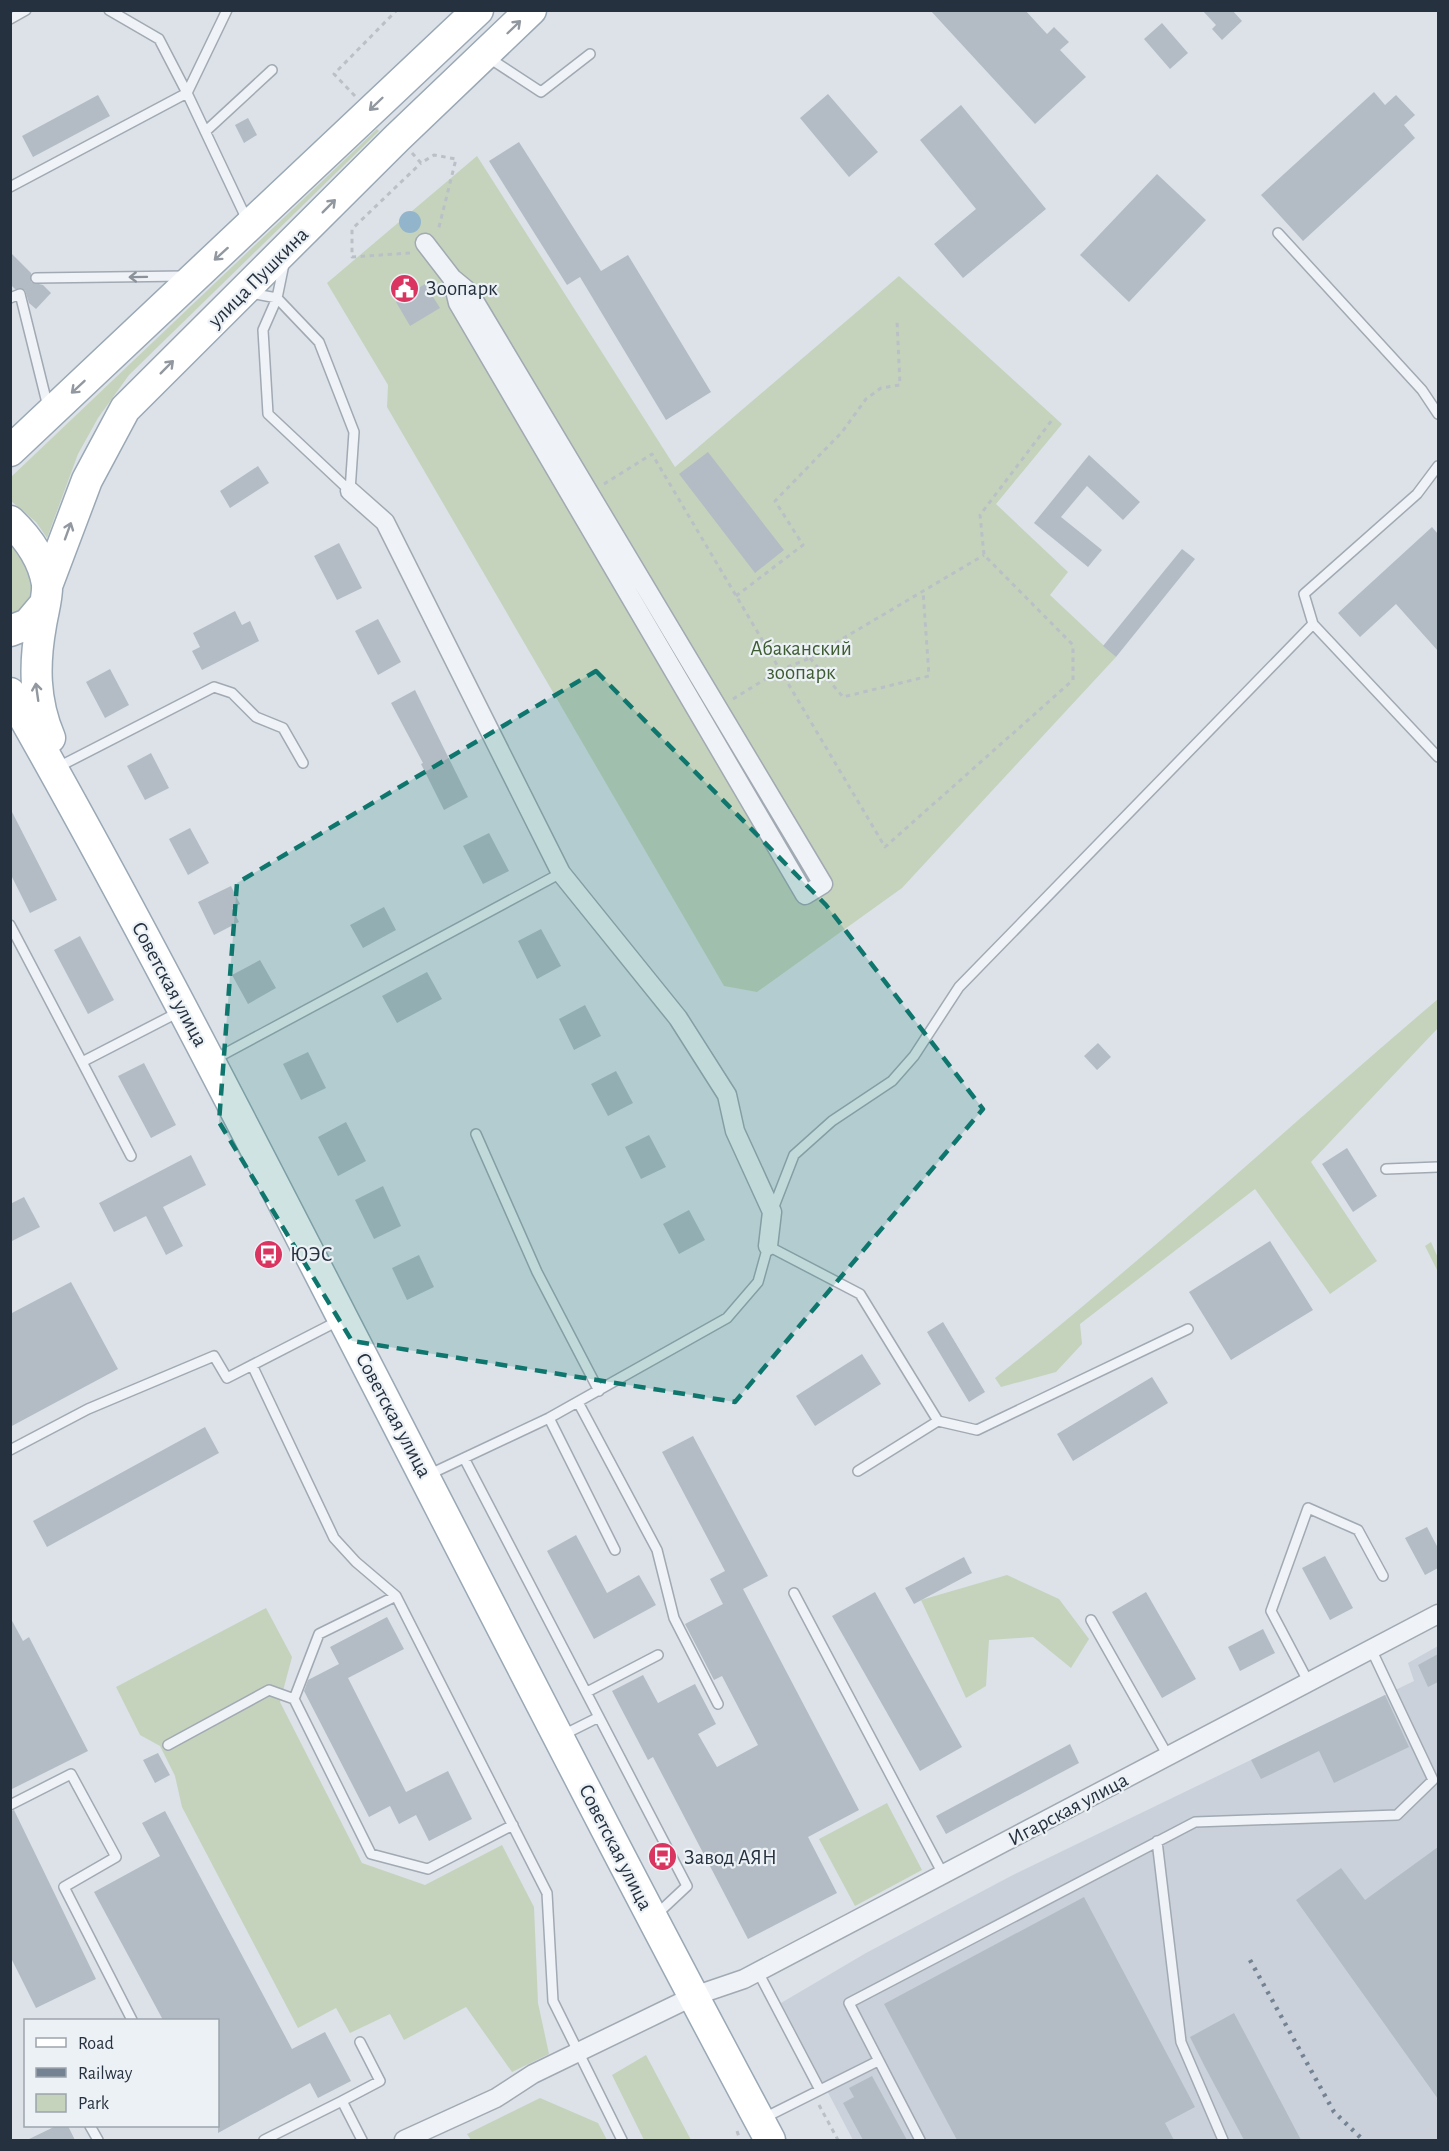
<svg xmlns="http://www.w3.org/2000/svg" width="1449" height="2151" font-family="'Alegreya Sans',sans-serif">
	<style>
		.built { fill: #cad1da }
		.green { fill: #c5d3bd }
		.water { fill: #93b5cc }
		.building { fill: #b3bcc5 }
		.lines { fill: none; stroke-linecap: round; stroke-linejoin: round }
		.lane-casing { stroke: #a1a9b2; stroke-width: 12 }
		.street-casing { stroke: #a1a9b2; stroke-width: 21 }
		.primary-casing { stroke: #9aa8b5; stroke-width: 33 }
		.path { stroke: #bac0c6; stroke-width: 3; stroke-dasharray: 4.5 4.5; stroke-linecap: butt }
		.lane { stroke: #eff2f6; stroke-width: 9 }
		.street { stroke: #eff2f6; stroke-width: 18 }
		.primary { stroke: #fff; stroke-width: 30 }
		.rail { stroke: #748393; stroke-width: 4.5; stroke-dasharray: 3 6; stroke-linecap: butt }
		.oneway { stroke: #92989f }
		.oneway2 { stroke: #8a929a }
		.marked { fill: #0f766e; fill-opacity: 0.2; stroke: #0f766e; stroke-width: 4.5; stroke-dasharray: 12 8; stroke-linejoin: round }
		.labels { text-anchor: middle; stroke-width: 4.5; stroke-linejoin: round; paint-order: stroke }
		.street-label { font-size: 21px; fill: #25313f; stroke: #ecf1f5 }
		.poi-label { font-size: 21px; fill: #25313f; stroke: #ecf1f5; text-anchor: start }
		.park-label { font-size: 21px; fill: #3e5c31; stroke: #ecf1f5 }
	</style>
	<rect width="100%" height="100%" fill="#dce2e8"/>
	<!-- built -->
	<path class="built" d="M 1438,1646 L 1438,2140 L 853,2140 L 781,2003 L 866,1953 L 1011,1876 L 1414,1681 L 1408,1663 Z"/>
	<!-- green -->
	<path class="green" d="M 377,129 L 379,131 L 129,375 L 98,418 L 78,454 L 47,538 L 36,522 L 11,501 L 11,477 Z
		M 477,156 L 675,467 L 899,276 L 1062,424 L 996,504 L 1068,572 L 1050,595 L 1116,657 L 902,888 L 757,992 L 724,986 L 387,407 L 388,385 L 327,283 Z
		M 11,534 C 23,559 50,601 11,615 Z
		M 1438,999 L 1438,1028 L 1311,1162 L 1377,1261 L 1330,1294 L 1255,1189 L 1080,1324 L 1082,1344 L 1056,1372 L 1001,1387 L 995,1378 C 1147,1257 1290,1125 1438,999 Z
		M 1431,1242 L 1438,1258 L 1438,1272 L 1425,1246 Z
		M 1007,1575 L 1059,1599 L 1089,1639 L 1071,1668 L 1033,1637 L 989,1640 L 986,1686 L 966,1698 L 921,1600 Z
		M 266,1608 L 292,1657 L 280,1702 L 362,1863 L 425,1885 L 502,1845 L 534,1907 L 538,2003 L 549,2054 L 512,2072 L 466,2007 L 404,2040 L 390,2014 L 350,2033 L 336,2008 L 298,2028 L 182,1807 L 175,1776 L 160,1746 L 140,1735 L 116,1687 Z
		M 887,1803 L 922,1870 L 855,1906 L 819,1839 Z
		M 646,2055 L 691,2140 L 644,2140 L 612,2075 Z
		M 540,2098 L 598,2123 L 607,2140 L 471,2140 L 467,2134 Z"/>
	<!-- water -->
	<path class="water" d="M399 222a11 11 0 1 1 22 0a11 11 0 1 1-22 0Z"/>
	<!-- building -->
	<path class="building" d="M 930,10 L 1025,10 L 1047,34 L 1054,27 L 1069,42 L 1060,50 L 1086,77 L 1035,124 Z
		M 1202,10 L 1232,10 L 1242,21 L 1222,40 L 1212,29 L 1216,25 Z
		M 1162,23 L 1188,53 L 1170,69 L 1144,39 Z
		M 1374,92 L 1385,105 L 1396,95 L 1415,115 L 1404,125 L 1415,138 L 1303,241 L 1261,195 Z
		M 828,94 L 878,152 L 849,177 L 800,118 Z
		M 98,95 L 110,116 L 33,157 L 22,136 Z
		M 961,105 L 1046,209 L 963,278 L 934,244 L 976,209 L 920,140 Z
		M 248,118 L 257,135 L 244,143 L 235,125 Z
		M 519,142 L 601,271 L 628,255 L 711,392 L 666,420 L 580,277 L 567,285 L 489,161 Z
		M 1157,174 L 1206,220 L 1129,302 L 1080,255 Z
		M 10,252 L 31,273 L 31,282 L 43,285 L 51,293 L 36,309 L 29,303 L 25,290 L 15,289 L 10,284 Z
		M 425,284 L 440,308 L 410,326 L 396,302 Z
		M 708,452 L 784,550 L 755,573 L 679,474 Z
		M 1089,455 L 1140,502 L 1123,520 L 1087,486 L 1061,517 L 1102,550 L 1088,567 L 1034,523 Z
		M 258,466 L 269,483 L 230,508 L 220,491 Z
		M 1432,527 L 1438,534 L 1438,651 L 1396,604 L 1360,637 L 1338,613 Z
		M 339,543 L 362,588 L 337,600 L 314,556 Z
		M 1182,549 L 1195,559 L 1116,657 L 1103,646 Z
		M 235,611 L 242,625 L 250,621 L 259,641 L 202,670 L 192,651 L 200,647 L 193,633 Z
		M 378,619 L 401,662 L 378,675 L 355,631 Z
		M 110,669 L 129,705 L 105,718 L 86,682 Z
		M 415,690 L 468,797 L 444,810 L 421,764 L 423,763 L 391,703 Z
		M 151,753 L 169,788 L 145,800 L 127,766 Z
		M 10,808 L 57,900 L 30,913 L 10,873 Z
		M 190,828 L 209,863 L 188,875 L 169,839 Z
		M 489,833 L 509,871 L 483,884 L 463,846 Z
		M 231,886 L 240,904 L 232,908 L 239,922 L 214,935 L 198,902 Z
		M 384,907 L 396,930 L 363,948 L 350,925 Z
		M 541,929 L 561,966 L 537,979 L 518,941 Z
		M 80,936 L 114,1000 L 88,1014 L 54,950 Z
		M 260,960 L 276,988 L 248,1004 L 232,975 Z
		M 427,972 L 442,999 L 397,1023 L 382,996 Z
		M 585,1005 L 601,1036 L 574,1050 L 559,1019 Z
		M 1098,1043 L 1111,1057 L 1097,1070 L 1084,1056 Z
		M 308,1052 L 326,1088 L 301,1100 L 283,1064 Z
		M 144,1063 L 176,1125 L 151,1138 L 118,1076 Z
		M 616,1071 L 633,1103 L 608,1116 L 591,1084 Z
		M 346,1122 L 366,1161 L 338,1176 L 318,1137 Z
		M 649,1135 L 666,1167 L 641,1179 L 625,1147 Z
		M 1347,1148 L 1377,1196 L 1353,1212 L 1322,1164 Z
		M 191,1155 L 206,1185 L 163,1207 L 183,1246 L 166,1255 L 146,1216 L 114,1232 L 99,1203 Z
		M 383,1186 L 401,1226 L 374,1239 L 355,1200 Z
		M 24,1197 L 40,1227 L 10,1242 L 10,1204 Z
		M 689,1210 L 705,1240 L 679,1254 L 663,1224 Z
		M 1270,1241 L 1313,1310 L 1231,1360 L 1189,1292 Z
		M 419,1255 L 434,1287 L 407,1300 L 392,1268 Z
		M 71,1282 L 118,1369 L 10,1427 L 10,1314 Z
		M 943,1322 L 985,1392 L 969,1402 L 927,1332 Z
		M 862,1354 L 881,1384 L 815,1426 L 796,1396 Z
		M 1152,1377 L 1168,1403 L 1073,1461 L 1057,1434 Z
		M 205,1427 L 219,1453 L 47,1547 L 33,1521 Z
		M 693,1436 L 768,1576 L 743,1589 L 859,1810 L 808,1837 L 837,1893 L 748,1939 L 653,1757 L 648,1760 L 612,1691 L 643,1675 L 658,1703 L 695,1684 L 716,1724 L 698,1734 L 717,1767 L 758,1745 L 722,1676 L 714,1680 L 685,1624 L 723,1604 L 710,1579 L 725,1571 L 662,1452 Z
		M 1427,1527 L 1438,1548 L 1438,1568 L 1425,1575 L 1405,1538 Z
		M 576,1535 L 607,1593 L 639,1575 L 656,1605 L 594,1639 L 547,1551 Z
		M 1325,1556 L 1353,1608 L 1330,1620 L 1302,1568 Z
		M 964,1557 L 972,1573 L 914,1604 L 905,1588 Z
		M 875,1592 L 962,1747 L 920,1771 L 832,1616 Z
		M 1146,1592 L 1196,1679 L 1162,1698 L 1112,1612 Z
		M 10,1617 L 23,1641 L 29,1637 L 88,1751 L 10,1790 Z
		M 387,1617 L 404,1649 L 348,1678 L 406,1792 L 448,1771 L 472,1819 L 429,1841 L 416,1815 L 399,1824 L 390,1806 L 369,1817 L 304,1691 L 308,1680 L 339,1664 L 330,1647 Z
		M 1263,1629 L 1275,1653 L 1240,1671 L 1228,1647 Z
		M 1438,1654 L 1438,1682 L 1428,1687 L 1418,1665 Z
		M 1385,1695 L 1409,1747 L 1334,1783 L 1319,1751 L 1261,1779 L 1251,1760 Z
		M 1070,1744 L 1079,1763 L 946,1834 L 936,1816 Z
		M 158,1753 L 170,1775 L 155,1783 L 143,1760 Z
		M 14,1810 L 96,1979 L 36,2008 L 10,1956 L 10,1812 Z
		M 165,1811 L 292,2049 L 325,2032 L 351,2081 L 318,2098 L 310,2083 L 218,2133 L 218,2020 L 163,2020 L 94,1892 L 160,1856 L 142,1823 Z
		M 1438,1847 L 1438,2099 L 1296,1900 L 1341,1868 L 1365,1900 Z
		M 1084,1897 L 1195,2107 L 1165,2123 L 1174,2140 L 957,2140 L 884,2004 Z
		M 1234,2013 L 1250,2043 L 1301,2140 L 1244,2140 L 1205,2067 L 1190,2037 Z
		M 872,2076 L 907,2140 L 863,2140 L 843,2103 L 854,2097 L 849,2088 Z
		M 56,2126 L 68,2126 L 75,2140 L 27,2140 Z"/>
	<g class="lines">
		<defs>
			<path id="lane" d="M 109,10 L 159,39 L 187,93
				M 10,19 L 26,10
				M 489,58 L 541,92 L 590,54
				M 187,93 L 227,10
				M 206,131 L 272,70
				M 10,187 L 187,93 L 248,222
				M 1278,233 L 1422,390 L 1438,414
				M 284,264 L 277,298 L 263,330 L 268,414 L 350,491
				M 36,278 L 185,276
				M 250,293 L 277,298 L 319,342 L 354,432 L 350,491
				M 10,298 L 20,294 L 48,407
				M 1313,624 L 1438,757
				M 62,765 L 214,687 L 232,693 L 256,717 L 283,728 L 303,763
				M 10,925 L 82,1062 L 179,1012
				M 213,1060 L 561,873
				M 82,1062 L 131,1156
				M 476,1134 L 537,1272 L 599,1391
				M 1386,1169 L 1438,1167
				M 773,1209 L 794,1155 L 832,1121 L 892,1081 L 914,1056 L 959,987 L 1313,624 L 1304,594 L 1417,494 L 1438,466
				M 252,1365 L 334,1538 L 356,1562 L 396,1596 L 547,1893 L 553,2001 L 622,2140
				M 579,1404 L 657,1550 L 674,1618 L 718,1704
				M 549,1418 L 727,1318 L 758,1282 L 768,1246 L 860,1294 L 938,1421 L 858,1471
				M 938,1421 L 977,1430 L 1188,1329
				M 10,1450 L 88,1409 L 214,1356 L 227,1378 L 338,1321
				M 464,1458 L 687,1886 L 656,1915
				M 428,1475 L 549,1418 L 615,1550
				M 794,1593 L 943,1874
				M 396,1596 L 319,1634 L 294,1699 L 371,1854 L 428,1869 L 513,1825
				M 1091,1620 L 1168,1756
				M 1309,1683 L 1271,1611 L 1308,1508 L 1358,1530 L 1383,1576
				M 587,1692 L 658,1655
				M 561,1736 L 599,1717
				M 168,1745 L 269,1690 L 294,1699
				M 10,1805 L 71,1774 L 116,1857 L 64,1887 L 132,2020
				M 1157,1841 L 1181,2042 L 1223,2140
				M 758,1972 L 820,2090
				M 342,2101 L 380,2081 L 360,2042
				M 764,2118 L 878,2061
				M 90,2126 L 98,2140
				M 264,2140 L 342,2101 L 362,2140
				M 920,2140 L 849,2003 L 1195,1822 L 1397,1815 L 1433,1780 L 1372,1651"/>
			<path id="street" d="M 425,243 L 452,278 L 458,303 L 805,895 L 823,884 L 469,292 L 452,278
				M 350,491 L 385,522 L 561,873 L 678,1018 L 727,1095 L 735,1131 L 772,1212 L 768,1246
				M 404,2140 L 496,2098 L 533,2074 L 694,1996 L 744,1979 L 1438,1614"/>
			<path id="primary" d="M 10,451 L 478,10
				M 10,521 C 28,538 43,559 47,584 C 48,596 43,612 41,625 C 34,664 34,701 50,738
				M 47,586 L 87,480 L 125,409 L 397,138 L 531,10
				M 10,631 L 28,624 L 44,605
				M 10,693 C 127,898 234,1107 342,1317 C 484,1592 624,1868 770,2140"/>
		</defs>
		<!-- lane casing -->
		<use href="#lane" class="lane-casing"/>
		<!-- street casing -->
		<use href="#street" class="street-casing"/>
		<!-- primary casing -->
		<use href="#primary" class="primary-casing"/>
		<!-- path -->
		<path class="path" d="M 355,96 L 334,74 L 397,10
			M 412,153 L 421,163 L 434,155 L 456,159 L 438,231
			M 410,253 L 352,257 L 352,229 L 421,163
			M 604,484 L 652,454 L 885,847 L 1073,680 L 1073,645 L 984,555 L 980,515 L 1052,420
			M 736,596 L 803,545 L 775,501 L 842,432 L 866,399 L 881,388 L 900,385 L 897,321
			M 810,658 L 843,697 L 929,676 L 923,591
			M 733,699 L 780,670 L 810,658 L 984,555
			M 819,2105 L 838,2140
			M 737,2131 L 740,2140"/>
		<!-- lane -->
		<use href="#lane" class="lane"/>
		<!-- street -->
		<use href="#street" class="street"/>
		<!-- primary -->
		<use href="#primary" class="primary"/>
		<!-- rail -->
		<path class="rail" d="M 1250,1960 L 1334,2112 L 1363,2140"/>
	</g>
	<!-- one-way arrows -->
	<defs><path id="oneway-shaft" d="M-6 0H5M1.5-3L5.5 0L1.5 3" fill="none" stroke-width="1.6" stroke-linecap="round" stroke-linejoin="round" transform="scale(1.5)"/></defs>
	<g class="oneway">
		<use href="#oneway-shaft" transform="translate(514 27) rotate(-44)"/>
		<use href="#oneway-shaft" transform="translate(376 104) rotate(136)"/>
		<use href="#oneway-shaft" transform="translate(329 206) rotate(-45)"/>
		<use href="#oneway-shaft" transform="translate(221 254) rotate(138)"/>
		<use href="#oneway-shaft" transform="translate(167 367) rotate(-45)"/>
		<use href="#oneway-shaft" transform="translate(78 387) rotate(137)"/>
		<use href="#oneway-shaft" transform="translate(68 531) rotate(-70)"/>
		<use href="#oneway-shaft" transform="translate(37 692) rotate(-98)"/>
	</g>
	<use class="oneway2" href="#oneway-shaft" transform="translate(138 277) rotate(179)"/>
	<!-- marked area -->
	<path class="marked" d="M 596,671 L 826,905 L 983,1109 L 735,1402 L 352,1341 L 219,1122 L 237,883 Z"/>
	<!-- icons -->
	<defs>
		<symbol id="civic-disc" viewBox="-11 -11 22 22"><circle r="9.5" fill="#da3460" stroke="#ecf1f5"/><path d="M-.6-6.5H3V-4.5H.6V-3L4-1V1h2V6H-6V1h2V-1L-.6-3ZM-1.2 2.5V6h2.4V2.5Z" fill="#fff"/></symbol>
		<symbol id="bus-disc" viewBox="-11 -11 22 22"><circle r="9.5" fill="#da3460" stroke="#ecf1f5"/><path d="M-5-6H5V4H4V6H2V4H-2V6H-4V4H-5ZM-3.5-4V0h7V-4ZM-3.5 1.2v1.5H-2V1.2ZM2 1.2v1.5H3.5V1.2Z" fill="#fff"/></symbol>
	</defs>
	<g fill-rule="evenodd">
		<use href="#civic-disc" x="388" y="272" width="33" height="33"/>
		<use href="#bus-disc" x="252" y="1238" width="33" height="33"/>
		<use href="#bus-disc" x="646" y="1840" width="33" height="33"/>
	</g>
	<g class="labels">
		<!-- street labels -->
		<g class="street-label">
			<text transform="translate(258 277) rotate(-45)" y="7">улица Пушкина</text>
			<text transform="translate(170 984) rotate(62)" y="7">Советская улица</text>
			<text transform="translate(394 1415) rotate(62)" y="7">Советская улица</text>
			<text transform="translate(1068 1809) rotate(-28)" y="7">Игарская улица</text>
			<text transform="translate(616 1847) rotate(63)" y="7">Советская улица</text>
		</g>
		<!-- poi labels -->
		<g class="poi-label">
			<text x="426" y="295">Зоопарк</text>
			<text x="290" y="1261">ЮЭС</text>
			<text x="684" y="1864">Завод АЯН</text>
		</g>
		<!-- park labels -->
		<g class="park-label">
			<text x="801" y="655">Абаканский<tspan x="801" dy="24">зоопарк</tspan></text>
		</g>
	</g>
	<!-- border -->
	<rect width="1449" height="2151" fill="none" stroke="#25313f" stroke-width="24"/>
	<!-- legend -->
	<rect x="24" y="2019" width="195" height="108" fill="#ecf1f5" stroke="#9ca4ac" stroke-width="1.5"/>
	<rect x="36" y="2038" width="30" height="9" fill="#ffffff" stroke="#9ca4ac" stroke-width="1.5"/>
	<text x="78" y="2049" font-size="18" fill="#25313f">Road</text>
	<rect x="36" y="2068" width="30" height="9" fill="#748393" stroke="#9ca4ac" stroke-width="1.5"/>
	<text x="78" y="2079" font-size="18" fill="#25313f">Railway</text>
	<rect x="36" y="2094" width="30" height="18" fill="#c5d3bd" stroke="#9ca4ac" stroke-width="1.5"/>
	<text x="78" y="2109" font-size="18" fill="#25313f">Park</text>
</svg>
